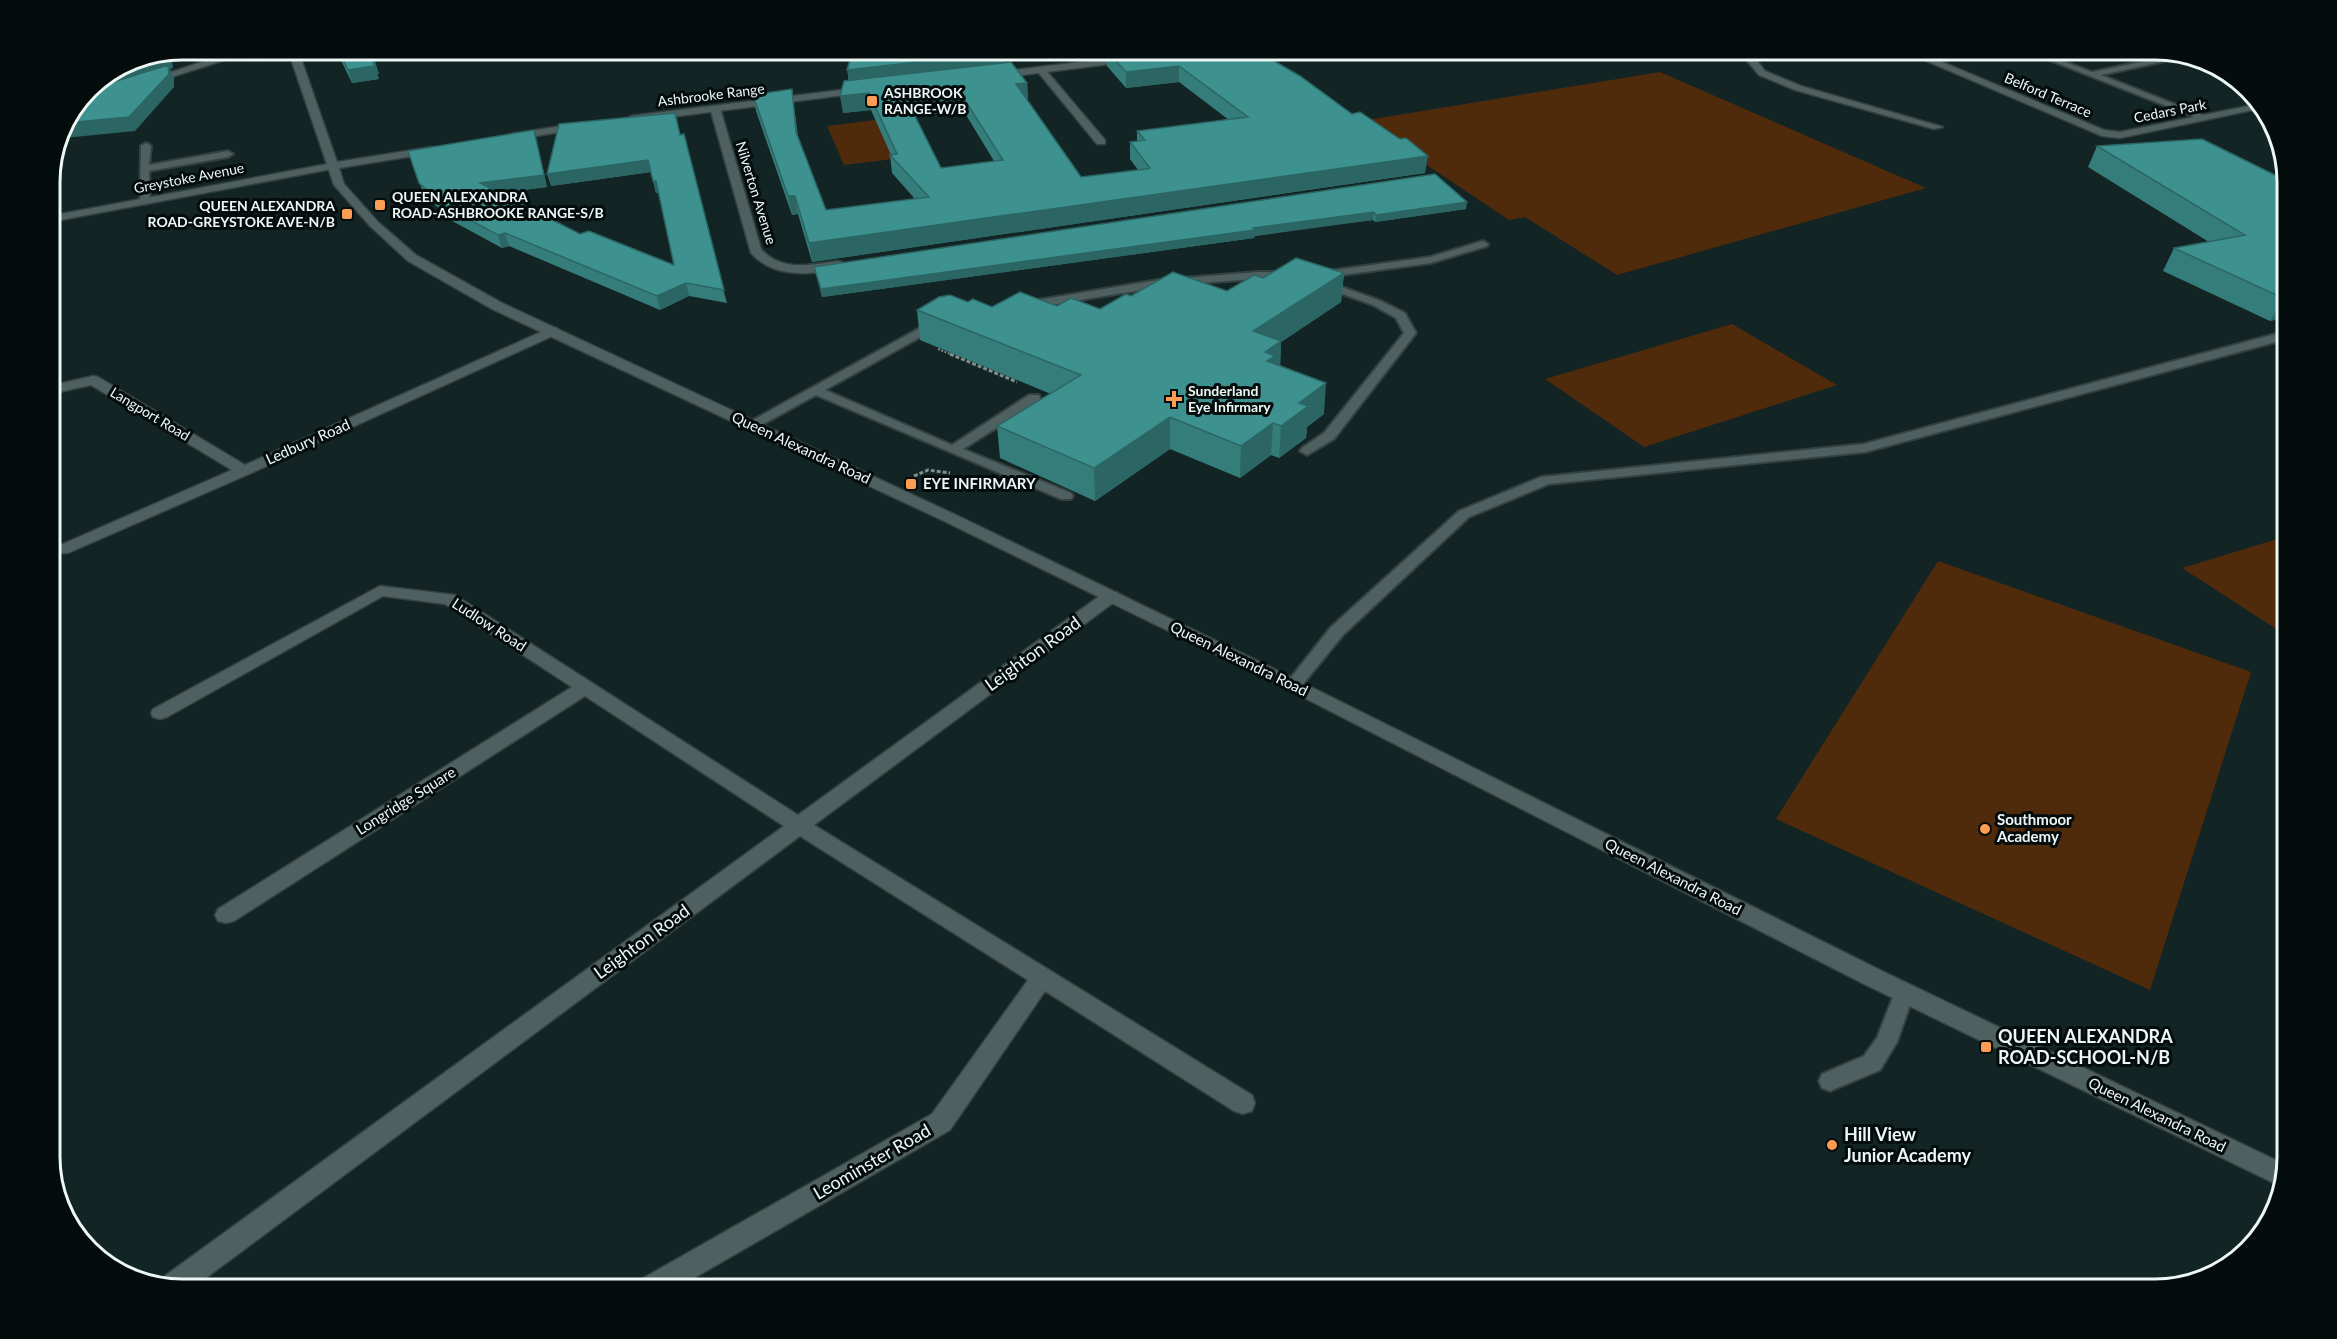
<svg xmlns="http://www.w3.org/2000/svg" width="2337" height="1339" font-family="Lato,sans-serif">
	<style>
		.green { fill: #4f2a0b }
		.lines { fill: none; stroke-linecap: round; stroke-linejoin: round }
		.lane-casing { stroke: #354040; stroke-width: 4 }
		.street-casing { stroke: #354040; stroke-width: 3 }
		.secondary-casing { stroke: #354040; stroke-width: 3 }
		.path-far1 { stroke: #7f8d8c; stroke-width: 2; stroke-dasharray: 2 1.5; stroke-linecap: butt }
		.path { stroke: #7f8d8c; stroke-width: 3; stroke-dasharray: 4 2; stroke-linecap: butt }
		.lane { fill: #4e6160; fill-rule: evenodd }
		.street { fill: #4e6160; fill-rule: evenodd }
		.secondary { fill: #4e6160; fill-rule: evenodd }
		.wall { fill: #347d7b; fill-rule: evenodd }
		.shaded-wall { fill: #2b6664 }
		.building { fill: #3d918f; stroke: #2b6664; stroke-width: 1.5; fill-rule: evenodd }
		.poi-dot { fill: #fc9d53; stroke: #050c0c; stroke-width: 2 }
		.labels { text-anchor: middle; stroke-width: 6; stroke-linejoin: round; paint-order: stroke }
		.far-poi-label { font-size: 14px; font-weight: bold; fill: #ecf7f6; stroke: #050c0c; text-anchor: start }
		.far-street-label { font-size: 14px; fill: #ecf7f6; stroke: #050c0c }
		.street-label { font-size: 15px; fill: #ecf7f6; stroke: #050c0c }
		.poi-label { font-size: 15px; font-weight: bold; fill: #ecf7f6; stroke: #050c0c; text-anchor: start }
		.near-street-label { font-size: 18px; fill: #ecf7f6; stroke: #050c0c }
		.near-poi-label { font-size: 18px; font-weight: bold; fill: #ecf7f6; stroke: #050c0c; text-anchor: start }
		.rim { fill: none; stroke: #ecf7f6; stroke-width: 3 }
	</style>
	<rect width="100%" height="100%" fill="#132424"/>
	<!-- green -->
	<path class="green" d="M 1660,72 L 1926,188 L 1617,275 L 1525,217 L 1509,220 L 1361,121 Z
		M 876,120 L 894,159 L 844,165 L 827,126 Z
		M 1732,324 L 1837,385 L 1644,447 L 1545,379 Z
		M 2287,536 L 2287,636 L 2182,568 Z
		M 1938,561 L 2251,672 L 2150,990 L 1776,819 Z"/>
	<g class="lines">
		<defs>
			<path id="lane" d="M 2024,50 L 2034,50 L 2092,72 L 2175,55 L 2184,57 L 2101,75 L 2210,118 L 2202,120 Z
				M 146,143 L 151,146 L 149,165 L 228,151 L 233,154 L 228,157 L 149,171 L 150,201 L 145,204 L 140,201 L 141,146 Z
				M 1483,241 L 1488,244 L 1487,246 L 1431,263 L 1320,278 L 1314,275 L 1320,272 L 1430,257 Z
				M 1258,272 L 1291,272 L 1297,275 L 1291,278 C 1201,279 1114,293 1026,310 L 1020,306 L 1026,302 L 1158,280 Z
				M 1322,280 L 1381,301 L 1405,313 L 1416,333 L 1334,439 L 1307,455 L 1300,451 L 1302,448 L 1324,433 L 1404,333 L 1396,318 L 1373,305 L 1318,285 L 1316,283 Z
				M 938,318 L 944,322 L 942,325 L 825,390 L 952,445 L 1029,395 L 1039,395 L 1040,398 L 1039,401 L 963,449 L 1071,493 L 1073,496 L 1071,499 L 1061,499 L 816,395 L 756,428 L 751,429 L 744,425 Z
				M 2287,331 L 2287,339 L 1865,452 L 1549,484 L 1469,517 L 1343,635 L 1299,689 L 1287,689 L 1285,685 L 1331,627 L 1459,511 L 1541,477 L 1864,444 Z
				M 1904,984 L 1911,987 L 1914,993 L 1897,1042 L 1880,1070 L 1830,1091 L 1822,1088 L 1819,1081 L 1822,1074 L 1864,1056 L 1877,1038 L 1897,987 Z"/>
			<path id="street" d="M 229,50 L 239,50 L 255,54 L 295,50 L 300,53 L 295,56 L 255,60 L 237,56 L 153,83 L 145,81 L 231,52 Z
				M 1751,50 L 1761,50 L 1753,56 L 1765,71 L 1801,86 L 1943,127 L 1934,129 L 1795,90 L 1759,75 L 1743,56 Z
				M 1901,50 C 1914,49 1923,58 1934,58 C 1949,58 1963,50 1978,50 L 1977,52 L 1942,62 L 2104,130 L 2120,132 L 2258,104 L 2262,108 L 2120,138 L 2102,136 Z
				M 1038,68 L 1044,68 L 1105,140 L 1105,144 L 1097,144 L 1038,72 Z
				M 712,106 L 720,108 L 761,249 C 781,272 811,265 838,261 L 842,262 L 842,268 C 811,275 774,279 751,253 L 710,108 Z
				M 333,163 L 338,166 L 337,168 L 50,222 L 50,216 Z
				M 552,327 L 557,328 L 559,331 L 557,334 L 249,474 L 68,553 L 56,553 L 54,550 L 56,547 L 232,470 L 91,385 L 50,394 L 50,386 L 93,376 L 98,377 L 245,465 Z
				M 380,586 L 455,595 L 798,815 L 1105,592 L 1117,592 L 1119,596 L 1117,600 L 814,825 L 1252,1095 L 1255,1103 L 1252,1111 L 1243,1114 L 1234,1111 L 1045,991 L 950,1130 L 675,1289 L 637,1289 L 640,1280 L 932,1114 L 1028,980 L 800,836 L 191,1289 L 160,1284 L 162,1278 L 784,826 L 585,696 L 234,921 L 226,923 L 218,921 L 215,915 L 218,909 L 572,687 L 445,604 L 383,596 L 167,717 L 160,719 L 153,717 L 151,713 L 153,709 Z"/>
			<path id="secondary" d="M 288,50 L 298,50 L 337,162 L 432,147 L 437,150 L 432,153 L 339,168 L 344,184 L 378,222 L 416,255 L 502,303 L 956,515 L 1299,681 L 1882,971 L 2286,1165 L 2280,1186 L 1866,985 L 1287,689 L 944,521 L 492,309 L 408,261 L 370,226 L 334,185 Z
				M 1131,56 L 1134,57 L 1134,61 L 997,78 L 992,75 L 997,72 Z
				M 865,87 L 870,90 L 868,92 L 631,122 L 626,119 L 631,116 Z
				M 580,123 L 584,124 L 584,128 L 512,140 L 507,137 L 512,134 Z"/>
		</defs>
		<!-- lane casing -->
		<use href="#lane" class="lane-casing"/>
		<!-- street casing -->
		<use href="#street" class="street-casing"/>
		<!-- secondary casing -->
		<use href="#secondary" class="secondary-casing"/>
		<!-- path-far1 -->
		<path class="path-far1" d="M 938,349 L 953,355"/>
		<!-- path -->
		<path class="path" d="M 950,354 L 1017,382
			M 914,476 L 928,470 L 950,473"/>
		<!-- lane -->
		<use href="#lane" class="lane"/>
		<!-- street -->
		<use href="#street" class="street"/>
		<!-- secondary -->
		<use href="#secondary" class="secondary"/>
	</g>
	<!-- wall -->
	<path class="wall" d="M 336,50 L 369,50 L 379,74 L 377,74 L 379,79 L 352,83 Z
		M 853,50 L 1068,50 L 1004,59 L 1005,62 L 1027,83 L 1028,99 L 1027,99 L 1081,177 L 1138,170 L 1130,159 L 1130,142 L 1137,141 L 1137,131 L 1229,120 L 1179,82 L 1126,88 L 1107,66 L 1107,57 L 1099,57 L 1092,50 L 1072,52 L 1070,50 L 1255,50 L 1425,173 L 812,262 L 798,214 L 792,215 L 756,111 L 753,95 L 794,106 L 798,136 L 826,210 L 915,199 L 892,173 L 890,155 L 891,155 L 871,110 L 843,113 ZM 963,110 L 994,161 L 941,168 L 915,116 Z
		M 534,130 L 547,187 L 500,193 L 580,234 L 674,265 L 659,193 L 656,193 L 651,172 L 551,186 L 680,135 L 727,303 L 689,296 L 660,310 L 509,246 L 502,248 L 454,222 L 424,195 L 408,151 Z
		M 2097,146 L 2287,181 L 2287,317 L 2270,321 L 2163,271 L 2174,248 L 2209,242 L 2088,167 Z
		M 1435,174 L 1466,209 L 1375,222 L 1373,220 L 1321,226 L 1255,236 L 1254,238 L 822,297 L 814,267 Z
		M 1344,273 L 1341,302 L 1281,342 L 1280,366 L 1324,414 L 1307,427 L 1306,438 L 1279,458 L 1271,455 L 1240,478 L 1170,449 L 1095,501 L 1000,458 L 997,426 L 1051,394 L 920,340 L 917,310 L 968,302 L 992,307 L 1057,306 L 1100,309 L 1131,296 L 1227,291 L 1263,278 Z"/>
	<!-- shaded-wall -->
	<path class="shaded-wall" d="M 998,50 L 1068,50 L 1004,59 L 1005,69 L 850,87 L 847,70 Z
		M 1071,50 L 1092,50 L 1072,52 Z
		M 1099,50 L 1167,50 L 1106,50 L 1107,57 L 1099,57 Z
		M 171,52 L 173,68 L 170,69 L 174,78 L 174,87 L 135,131 L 64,138 L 60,130 L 65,123 L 96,92 L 93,85 L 130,60 Z
		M 375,61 L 379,74 L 377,74 L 379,79 L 352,83 L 348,70 Z
		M 1179,66 L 1179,82 L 1126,88 L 1126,72 Z
		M 1027,83 L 1028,99 L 1017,100 L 1016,84 Z
		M 792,89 L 794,106 L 799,149 L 796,132 Z
		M 869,93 L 871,110 L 843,113 L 840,96 Z
		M 961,94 L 963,110 L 909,117 L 907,100 Z
		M 534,130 L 547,187 L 484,195 L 480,183 Z
		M 1428,156 L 1425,173 L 812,262 L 809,243 Z
		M 648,160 L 651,172 L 551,186 L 547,174 Z
		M 653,181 L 656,181 L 659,193 L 656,193 Z
		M 788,196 L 795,196 L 798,214 L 792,215 Z
		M 1467,202 L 1466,209 L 1375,222 L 1376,215 Z
		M 1374,212 L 1373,220 L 1255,236 L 1254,238 L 822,297 L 821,289 L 1253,228 Z
		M 505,233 L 509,246 L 502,248 L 498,235 Z
		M 1344,273 L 1341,302 L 1281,342 L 1280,372 L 1274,386 L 1253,331 Z
		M 686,283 L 689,296 L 660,310 L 657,296 Z
		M 2287,297 L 2287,317 L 2270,321 L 2283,298 Z
		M 1326,383 L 1324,414 L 1307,427 L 1306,438 L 1279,458 L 1281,426 L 1299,403 Z
		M 1170,417 L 1170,449 L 1095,501 L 1094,468 Z
		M 1273,423 L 1271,455 L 1240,478 L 1241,446 Z"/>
	<!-- building -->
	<path class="building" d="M 338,50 L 369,50 L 375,61 L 373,62 L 374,66 L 348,70 Z
		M 853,50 L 1002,50 L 1004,52 L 847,70 Z
		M 1106,50 L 1255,50 L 1300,76 L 1352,114 L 1360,112 L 1400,139 L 1406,138 L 1428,156 L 809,243 L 795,196 L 788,196 L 753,95 L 792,89 L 796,132 L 826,210 L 929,197 L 890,155 L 897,154 L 869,93 L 840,96 L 844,81 L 1011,62 L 1027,83 L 1016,84 L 1081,177 L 1146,169 L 1150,168 L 1130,142 L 1145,140 L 1137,131 L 1248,117 L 1179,66 L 1126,72 ZM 961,94 L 1003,160 L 941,168 L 907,100 Z
		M 168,65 L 169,74 L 129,117 L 65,123 L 87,90 Z
		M 675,113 L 680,135 L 684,134 L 724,290 L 686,283 L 657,296 L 505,233 L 498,235 L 449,209 L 419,183 L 408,151 L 534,130 L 544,175 L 480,183 L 580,234 L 589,231 L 674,265 L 656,181 L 653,181 L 648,160 L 547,174 L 559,124 Z
		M 2202,139 L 2287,181 L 2287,297 L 2283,298 L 2174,248 L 2245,235 L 2097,146 Z
		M 1435,174 L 1467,202 L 1376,215 L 1374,212 L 1322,219 L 1253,228 L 1255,230 L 821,289 L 814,267 Z
		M 1296,258 L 1344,273 L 1253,331 L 1281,341 L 1265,352 L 1275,356 L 1267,361 L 1326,383 L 1299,403 L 1308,406 L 1281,426 L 1273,423 L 1241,446 L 1170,417 L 1094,468 L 997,426 L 1081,375 L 917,310 L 939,297 L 950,295 L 968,302 L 973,299 L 992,307 L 1020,292 L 1057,306 L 1071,298 L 1100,309 L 1126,294 L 1131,296 L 1173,272 L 1227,291 L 1254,275 L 1263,278 Z"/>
	<!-- markers -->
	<g class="poi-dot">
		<rect x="866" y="95" width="12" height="12" rx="3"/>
		<rect x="374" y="199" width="12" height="12" rx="3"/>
		<rect x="341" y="208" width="12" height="12" rx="3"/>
		<path d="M1171 390h6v6h6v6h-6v6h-6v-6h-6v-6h6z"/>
		<rect x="905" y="478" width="12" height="12" rx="3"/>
		<circle cx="1985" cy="829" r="6"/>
		<rect x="1980" y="1041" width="12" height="12" rx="3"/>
		<circle cx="1832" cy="1145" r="6"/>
	</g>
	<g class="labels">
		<!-- far-poi labels -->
		<g class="far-poi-label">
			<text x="884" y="98">ASHBROOK<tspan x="884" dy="16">RANGE-W/B</tspan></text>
			<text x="392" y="202">QUEEN ALEXANDRA<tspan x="392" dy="16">ROAD-ASHBROOKE RANGE-S/B</tspan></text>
			<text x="335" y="211" text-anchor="end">QUEEN ALEXANDRA<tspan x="335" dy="16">ROAD-GREYSTOKE AVE-N/B</tspan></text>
			<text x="1188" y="396">Sunderland<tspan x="1188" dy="16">Eye Infirmary</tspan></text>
		</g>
		<!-- far-street labels -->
		<g class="far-street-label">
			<text transform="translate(711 95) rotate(-7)" y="5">Ashbrooke Range</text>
			<text transform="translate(2048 95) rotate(23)" y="5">Belford Terrace</text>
			<text transform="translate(2170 111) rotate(-11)" y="5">Cedars Park</text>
			<text transform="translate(189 178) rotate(-11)" y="5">Greystoke Avenue</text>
			<text transform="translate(756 193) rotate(73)" y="5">Nilverton Avenue</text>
			<text transform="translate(150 414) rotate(31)" y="5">Langport Road</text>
		</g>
		<!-- street labels -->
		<g class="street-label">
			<text transform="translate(308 442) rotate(-24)" y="5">Ledbury Road</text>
			<text transform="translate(801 448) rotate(25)" y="5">Queen Alexandra Road</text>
			<text transform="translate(489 625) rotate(33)" y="5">Ludlow Road</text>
			<text transform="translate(1239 659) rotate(26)" y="5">Queen Alexandra Road</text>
			<text transform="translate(406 801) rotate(-32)" y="5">Longridge Square</text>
			<text transform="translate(1673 877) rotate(27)" y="5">Queen Alexandra Road</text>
			<text transform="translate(2157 1115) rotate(26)" y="5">Queen Alexandra Road</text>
		</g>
		<!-- poi labels -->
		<g class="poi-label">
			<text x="923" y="489">EYE INFIRMARY</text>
			<text x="1997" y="825">Southmoor<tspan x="1997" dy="17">Academy</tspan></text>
		</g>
		<!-- near-street labels -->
		<g class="near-street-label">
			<text transform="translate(1033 654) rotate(-36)" y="6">Leighton Road</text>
			<text transform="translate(642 942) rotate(-36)" y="6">Leighton Road</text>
			<text transform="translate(872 1162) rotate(-30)" y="6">Leominster Road</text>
		</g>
		<!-- near-poi labels -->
		<g class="near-poi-label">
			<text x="1998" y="1043">QUEEN ALEXANDRA<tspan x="1998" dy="21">ROAD-SCHOOL-N/B</tspan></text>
			<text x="1844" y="1141">Hill View<tspan x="1844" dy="21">Junior Academy</tspan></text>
		</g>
	</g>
	<!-- crop -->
	<path d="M0 0H2337V1339H0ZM182 60H2155A122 122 0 0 1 2277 182V1157A122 122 0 0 1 2155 1279H182A122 122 0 0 1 60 1157V182A122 122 0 0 1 182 60Z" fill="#050c0c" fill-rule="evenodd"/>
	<path class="rim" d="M182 60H2155A122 122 0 0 1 2277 182V1157A122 122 0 0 1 2155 1279H182A122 122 0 0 1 60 1157V182A122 122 0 0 1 182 60Z"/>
</svg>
